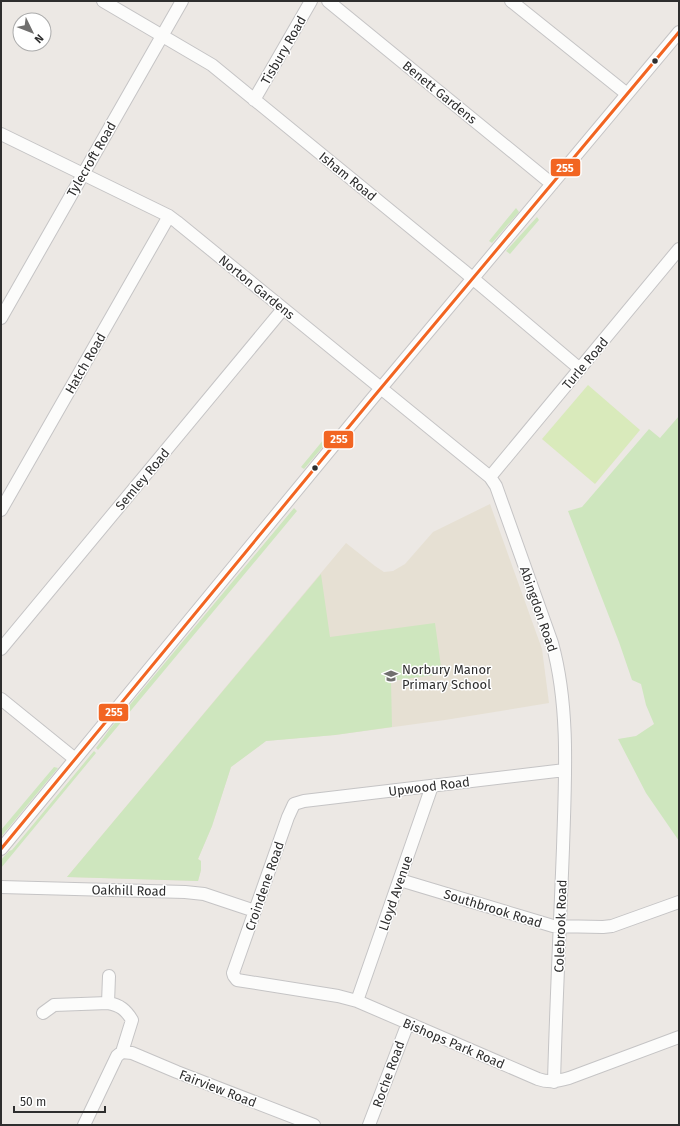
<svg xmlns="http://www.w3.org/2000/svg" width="680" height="1126" font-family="'Fira Sans',sans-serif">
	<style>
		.education { fill: #e6e0d3 }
		.green { fill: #cee6be }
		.pitch { fill: #d9eabb }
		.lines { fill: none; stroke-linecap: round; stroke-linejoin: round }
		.minor-casing { stroke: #c5c4c5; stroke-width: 14 }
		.minor { stroke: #fcfcfb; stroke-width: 12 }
		.bus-1-casing { stroke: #fff; stroke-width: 6 }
		.bus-1 { stroke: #f26522; stroke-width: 3 }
		.bus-dot { fill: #2e2e2e; stroke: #fff; stroke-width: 1.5 }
		.labels { text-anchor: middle; stroke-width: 3; stroke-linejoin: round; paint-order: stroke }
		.street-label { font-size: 13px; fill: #2e2e2e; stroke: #fff }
		.poi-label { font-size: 13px; fill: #2e2e2e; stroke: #fff; text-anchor: start }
		.line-badge { stroke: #fff; stroke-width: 1.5 }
		.badge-label { font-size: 11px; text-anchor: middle; font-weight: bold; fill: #fff }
	</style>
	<rect width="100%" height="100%" fill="#ece8e4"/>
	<!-- education -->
	<path class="education" d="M 490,504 L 542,649 L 549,703 L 445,720 L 335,735 L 266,741 L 231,767 L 212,826 L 198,859 L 201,861 L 201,870 L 198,881 L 67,877 L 346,543 L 375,566 L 384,572 L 393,571 L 405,564 L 433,532 Z"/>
	<!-- green -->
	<path class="green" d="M 516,208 L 519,212 L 492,243 L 489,241 Z
		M 537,217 L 539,220 L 510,254 L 506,251 Z
		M 679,416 L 679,841 L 646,793 L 618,739 L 636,736 L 654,724 L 646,705 L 641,684 L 632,680 L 619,642 L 568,511 L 582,507 L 649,429 L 660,438 Z
		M 329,433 L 332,436 L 304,469 L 301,467 Z
		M 294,508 L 297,511 L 98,750 L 96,748 L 109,730 Z
		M 321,574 L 330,637 L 435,623 L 442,674 L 391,681 L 392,727 L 335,735 L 266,741 L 231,767 L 212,826 L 198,859 L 201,861 L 201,870 L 198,881 L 67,877 Z
		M 94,751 L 96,753 L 1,868 L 1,860 L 9,851 L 12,850 Z
		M 54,767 L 58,768 L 1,837 L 1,830 Z"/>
	<!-- pitch -->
	<path class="pitch" d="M 588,385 L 640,430 L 595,484 L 542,439 Z"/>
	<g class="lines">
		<defs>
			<path id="minor" d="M 103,1 L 212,65 L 464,271 L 580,369
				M 328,1 L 552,184
				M 511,1 L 627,94
				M 254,100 L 311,1
				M 1,134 L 169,216 L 177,222 L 490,477 L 496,486 L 552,643 C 570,708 565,781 563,848 C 560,926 556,1004 554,1082
				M 1,318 L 182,1
				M 490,477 L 679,249
				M 1,510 L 169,216
				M 1,649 L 283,309
				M 1,699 L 75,759
				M 565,770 L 304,801 L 294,804 L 288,817 L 233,973 L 234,976 L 237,980 L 338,996 L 357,1001 L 538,1079 C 549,1083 558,1081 569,1078 L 679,1037
				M 1,849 L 371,400 L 679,32
				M 400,880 L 553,926 L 603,927 L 612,926 L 679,902
				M 1,887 L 185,892 L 204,894 L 255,911
				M 357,1001 L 432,786
				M 108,1003 L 109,976
				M 43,1013 L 54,1005 L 108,1003 C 120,1005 126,1010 132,1020 L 122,1052 L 117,1056 L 84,1125
				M 122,1052 L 132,1053 L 177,1072 L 314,1125
				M 369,1125 L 408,1023"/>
		</defs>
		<!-- minor casing -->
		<use href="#minor" class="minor-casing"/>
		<!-- minor -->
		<use href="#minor" class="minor"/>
		<defs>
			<path id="bus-1" d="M 1,849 L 371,400 L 679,32"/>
		</defs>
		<!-- bus-1 casing -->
		<use href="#bus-1" class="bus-1-casing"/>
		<!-- bus-1 -->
		<use href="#bus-1" class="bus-1"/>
	</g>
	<!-- icons -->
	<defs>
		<symbol id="school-bare" viewBox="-9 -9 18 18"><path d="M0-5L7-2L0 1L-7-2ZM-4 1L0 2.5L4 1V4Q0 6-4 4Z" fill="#706f6e" stroke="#fff" stroke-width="2.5" paint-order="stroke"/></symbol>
	</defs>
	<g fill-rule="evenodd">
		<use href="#school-bare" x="381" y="666" width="20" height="20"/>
	</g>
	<!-- markers -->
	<g class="bus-dot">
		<circle cx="655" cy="61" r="3.5"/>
		<circle cx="315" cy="468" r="3.5"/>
	</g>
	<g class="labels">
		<!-- street labels -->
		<g class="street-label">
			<text transform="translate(283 50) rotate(-60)" y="5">Tisbury Road</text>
			<text transform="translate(440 92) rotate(39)" y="5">Benett Gardens</text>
			<text transform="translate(91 159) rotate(-60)" y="5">Tylecroft Road</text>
			<text transform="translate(348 176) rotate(39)" y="5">Isham Road</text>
			<text transform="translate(257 287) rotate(39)" y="5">Norton Gardens</text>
			<text transform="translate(85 363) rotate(-60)" y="5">Hatch Road</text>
			<text transform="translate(585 363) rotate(-50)" y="5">Turle Road</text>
			<text transform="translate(142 479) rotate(-50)" y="5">Semley Road</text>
			<text transform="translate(539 609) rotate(71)" y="5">Abingdon Road</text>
			<text transform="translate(429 786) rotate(-7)" y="5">Upwood Road</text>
			<text transform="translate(264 886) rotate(-71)" y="5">Croindene Road</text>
			<text transform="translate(129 890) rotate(1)" y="5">Oakhill Road</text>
			<text transform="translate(395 893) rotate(-71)" y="5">Lloyd Avenue</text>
			<text transform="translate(493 908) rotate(17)" y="5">Southbrook Road</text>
			<text transform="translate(560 926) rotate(-88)" y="5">Colebrook Road</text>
			<text transform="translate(454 1043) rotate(23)" y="5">Bishops Park Road</text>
			<text transform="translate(388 1074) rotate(-70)" y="5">Roche Road</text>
			<text transform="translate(218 1088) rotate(21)" y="5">Fairview Road</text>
		</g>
		<!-- poi labels -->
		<g class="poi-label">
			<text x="402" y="674">Norbury Manor<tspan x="402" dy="15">Primary School</tspan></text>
		</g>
	</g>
	<g class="line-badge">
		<rect x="550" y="158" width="31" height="19" rx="4" fill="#f26522"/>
		<rect x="323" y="430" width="31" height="19" rx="4" fill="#f26522"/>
		<rect x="98" y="703" width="31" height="19" rx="4" fill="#f26522"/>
	</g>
	<g class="badge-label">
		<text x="565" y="172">255</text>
		<text x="339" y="443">255</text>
		<text x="114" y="716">255</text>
	</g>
	<!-- border -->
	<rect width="680" height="1126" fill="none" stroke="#2e2e2e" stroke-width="4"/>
	<!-- north arrow -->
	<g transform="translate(32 32) rotate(133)"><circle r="19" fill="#ffffff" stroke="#ababab"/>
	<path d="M0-3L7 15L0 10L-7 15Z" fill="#706f6e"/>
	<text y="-6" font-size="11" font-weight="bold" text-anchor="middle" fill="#2e2e2e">N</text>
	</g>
	<!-- scale -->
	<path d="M14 1106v6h91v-6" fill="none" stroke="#2e2e2e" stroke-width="2"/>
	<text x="20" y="1106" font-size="12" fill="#2e2e2e" stroke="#ffffff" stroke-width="3" paint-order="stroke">50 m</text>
</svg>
